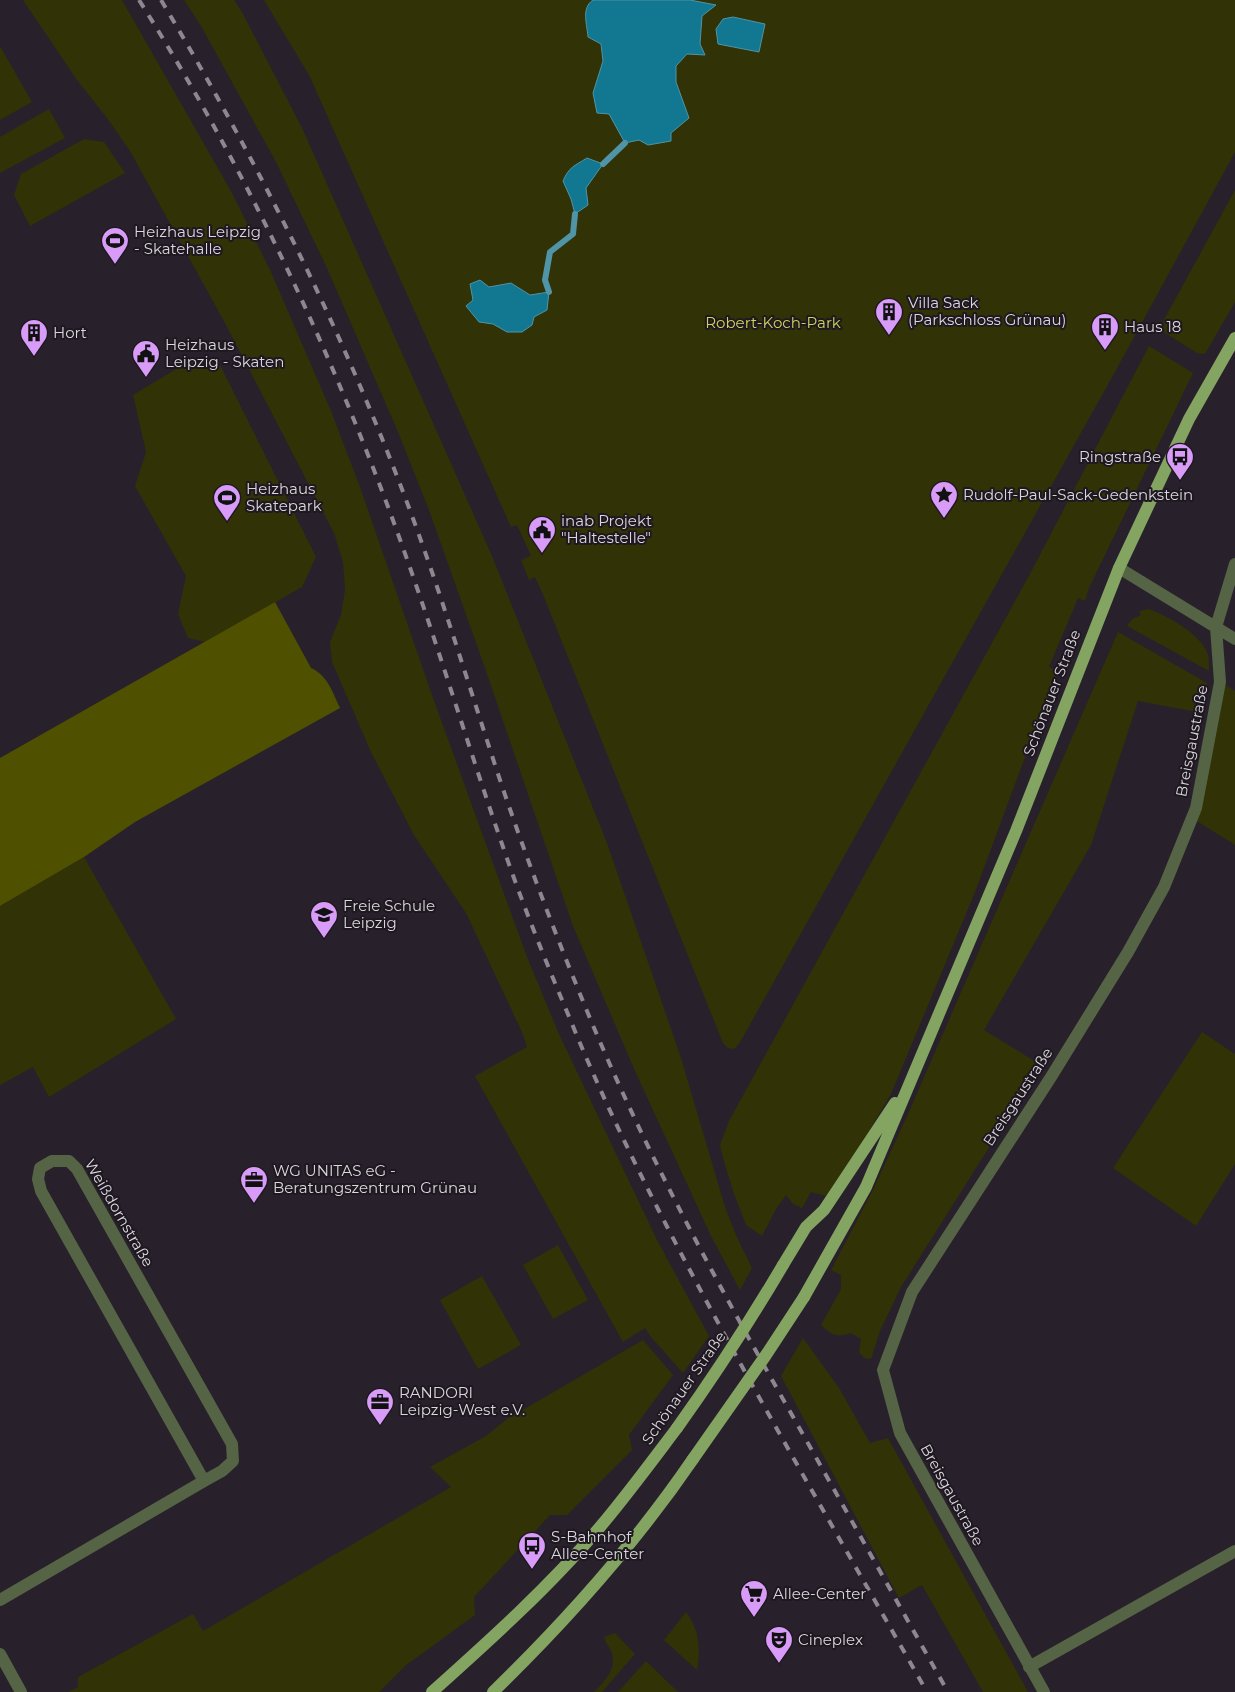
<svg xmlns="http://www.w3.org/2000/svg" width="1235" height="1692" font-family="Montserrat,sans-serif">
	<style>
		.green { fill: #313205 }
		.forest { fill: #4f5000 }
		.water { fill: #127790; stroke: #4f94a7 }
		.lines { fill: none; stroke-linecap: round; stroke-linejoin: round }
		.stream { stroke: #4f94a7; stroke-width: 6 }
		.minor { stroke: #546445; stroke-width: 12 }
		.major { stroke: #84a462; stroke-width: 12 }
		.rail { stroke: #8d8890; stroke-width: 4; stroke-dasharray: 9 9; stroke-linecap: butt }
		.major-bridge { stroke: #84a462; stroke-width: 12 }
		.labels { text-anchor: middle; stroke-width: 4; stroke-linejoin: round; paint-order: stroke }
		.poi-label { font-size: 15px; fill: #dcd7de; stroke: #1e1821; text-anchor: start }
		.park-label { font-size: 15px; fill: #d1d45a; stroke: #1e1821 }
		.street-label { font-size: 15px; fill: #dcd7de; stroke: #1e1821 }
	</style>
	<rect width="100%" height="100%" fill="#28212b"/>
	<!-- green -->
	<path class="green" d="M 23,0 L 122,0 L 232,193 L 271,272 L 331,411 L 360,487 L 433,698 L 527,957 L 559,1034 L 657,1240 L 709,1336 L 683,1373 L 651,1337 L 645,1328 L 623,1342 L 475,1076 L 527,1047 L 522,1032 L 466,913 L 414,835 L 371,752 L 332,662 L 330,642 L 341,615 L 345,590 L 343,562 L 334,533 L 225,323 L 130,151 L 107,118 L 77,80 Z
		M 184,0 L 234,0 L 243,14 L 303,130 L 492,556 L 607,843 L 681,1058 L 725,1207 L 736,1235 L 752,1268 L 740,1290 L 711,1236 L 635,1071 L 573,926 L 486,671 L 429,510 L 398,432 L 327,268 L 276,162 L 201,26 Z
		M 264,0 L 1235,0 L 1235,152 L 1115,372 L 739,1044 L 734,1049 L 728,1048 L 723,1043 L 542,592 L 535,577 L 529,580 L 521,560 L 531,556 L 517,525 L 511,527 L 309,75 Z
		M 0,46 L 32,102 L 0,120 Z
		M 49,109 L 65,138 L 0,173 L 0,137 Z
		M 84,139 L 104,142 L 125,173 L 30,226 L 14,195 L 21,174 Z
		M 1235,190 L 1235,302 L 1205,354 L 1197,353 L 1159,329 Z
		M 1149,346 L 1193,373 L 1089,588 L 1085,601 L 1078,598 L 1049,667 L 1057,671 L 975,892 L 891,1094 L 860,1146 L 826,1196 L 811,1192 L 802,1208 L 793,1204 L 786,1195 L 776,1209 L 762,1236 L 746,1225 L 733,1191 L 723,1158 L 720,1145 L 729,1121 L 1031,572 Z
		M 210,361 L 221,367 L 316,557 L 302,587 L 205,642 L 188,638 L 178,614 L 186,576 L 135,486 L 146,452 L 133,395 L 188,362 L 203,362 Z
		M 1149,609 C 1167,616 1202,634 1208,655 C 1209,659 1209,666 1209,671 L 1127,626 L 1132,619 L 1141,615 L 1139,611 Z
		M 1118,632 L 1207,683 L 1203,713 L 1138,701 L 1091,845 L 984,1030 L 1041,1065 L 901,1287 L 880,1331 L 871,1359 L 864,1358 L 859,1352 L 861,1339 L 851,1333 C 837,1338 832,1335 821,1325 L 841,1289 L 841,1275 L 831,1270 L 873,1190 L 908,1114 Z
		M 1220,682 L 1235,691 L 1235,845 L 1192,818 Z
		M 84,857 L 176,1019 L 49,1097 L 33,1067 L 0,1085 L 0,906 Z
		M 1202,1032 L 1235,1054 L 1235,1164 L 1196,1226 L 1113,1168 Z
		M 558,1245 L 588,1300 L 553,1319 L 523,1265 Z
		M 482,1276 L 521,1345 L 478,1369 L 440,1300 Z
		M 803,1338 L 839,1388 L 870,1443 L 888,1438 L 1028,1692 L 983,1692 L 922,1585 L 899,1598 L 781,1376 Z
		M 643,1340 L 673,1375 L 629,1435 L 632,1450 L 567,1515 L 550,1515 L 474,1597 L 475,1615 L 405,1666 L 379,1692 L 68,1692 L 78,1687 L 78,1677 L 193,1614 L 203,1631 L 451,1487 L 430,1467 L 486,1436 L 507,1419 Z
		M 686,1612 C 699,1629 701,1649 697,1670 L 664,1640 Z
		M 615,1633 L 635,1654 L 602,1692 L 594,1692 C 605,1681 618,1668 611,1651 C 609,1646 605,1642 604,1637 Z
		M 646,1661 L 678,1692 L 618,1692 Z"/>
	<!-- forest -->
	<path class="forest" d="M 275,602 L 311,668 C 328,676 332,691 340,708 L 135,822 L 84,857 L 0,906 L 0,758 Z"/>
	<!-- water -->
	<path class="water" d="M 593,0 L 690,0 L 716,5 L 702,16 L 700,44 L 705,55 L 687,54 L 676,66 L 676,82 L 689,118 L 671,133 L 671,141 L 648,145 L 639,140 L 625,143 L 609,114 L 597,113 L 593,93 L 603,61 L 601,44 L 588,37 C 587,24 581,8 593,0 Z
		M 733,17 L 765,24 L 759,52 L 718,44 L 716,29 L 723,19 Z
		M 587,158 L 603,164 L 586,188 L 588,205 L 575,214 L 571,199 L 563,181 C 569,167 574,166 587,158 Z
		M 480,280 L 489,287 L 511,283 L 530,295 L 549,292 L 547,310 L 534,317 L 532,325 L 522,332 L 507,332 L 493,324 L 479,322 L 466,306 L 473,300 L 470,284 Z"/>
	<g class="lines">
		<!-- stream -->
		<path class="stream" d="M 603,164 L 625,143
			M 549,292 L 545,280 L 550,252 L 573,234 L 575,214"/>
		<!-- minor -->
		<path class="minor" d="M 1119,568 L 1235,639
			M 0,1600 L 204,1481 L 222,1471 L 233,1461 L 232,1444 L 77,1169 L 69,1161 L 52,1161 L 40,1168 L 38,1179 L 41,1191 L 204,1481
			M 0,1654 L 21,1692
			M 1029,1667 L 1235,1551
			M 1044,1692 L 900,1433 L 883,1370 L 912,1292 L 1051,1077 L 1128,952 L 1164,887 L 1196,808 L 1220,682 L 1216,627 L 1235,564"/>
		<!-- major -->
		<path class="major" d="M 783,1265 L 806,1227 L 824,1210 L 895,1103
			M 804,1297 L 866,1187 L 1016,831 L 1119,568 L 1189,419 L 1235,338
			M 432,1692 C 490,1640 549,1587 600,1527 C 627,1495 652,1461 677,1428
			M 493,1692 C 566,1621 635,1544 693,1459"/>
		<!-- rail -->
		<path class="rail" d="M 139,0 C 243,164 327,341 394,523 C 433,629 465,737 502,844 C 522,903 546,962 570,1019 C 621,1144 685,1263 750,1381 C 808,1485 868,1588 927,1692
			M 161,0 C 261,167 348,341 415,524 C 446,609 472,696 501,783 C 527,860 556,936 587,1011 C 648,1159 726,1299 805,1438 C 853,1523 900,1607 948,1692"/>
		<!-- major-bridge -->
		<path class="major-bridge" d="M 677,1428 C 715,1375 750,1321 783,1265
			M 693,1459 L 766,1355 L 804,1297"/>
	</g>
	<!-- icons -->
	<defs>
		<symbol id="stadium-pin" viewBox="-11 -11 22 30"><path d="M0 17L-7.5 6A9.5 9.5 0 1 1 7.5 6Z" fill="#d89bf8" stroke="#1e1821"/><path d="M0-5a6.5 5 0 1 0 0 10a6.5 5 0 1 0 0-10ZM-3.5-1.8h7v3.6h-7Z" fill="#111"/></symbol>
		<symbol id="building-pin" viewBox="-11 -11 22 30"><path d="M0 17L-7.5 6A9.5 9.5 0 1 1 7.5 6Z" fill="#d89bf8" stroke="#1e1821"/><path d="M-4-6H4V6H1V3H-1V6H-4ZM-2.5-4.3h1.7v1.8h-1.7ZM.8-4.3h1.7v1.8H.8ZM-2.5-1h1.7V.8h-1.7ZM.8-1h1.7V.8H.8Z" fill="#111"/></symbol>
		<symbol id="civic-pin" viewBox="-11 -11 22 30"><path d="M0 17L-7.5 6A9.5 9.5 0 1 1 7.5 6Z" fill="#d89bf8" stroke="#1e1821"/><path d="M-.6-6.5H3V-4.5H.6V-3L4-1V1h2V6H-6V1h2V-1L-.6-3ZM-1.2 2.5V6h2.4V2.5Z" fill="#111"/></symbol>
		<symbol id="bus-pin" viewBox="-11 -11 22 30"><path d="M0 17L-7.5 6A9.5 9.5 0 1 1 7.5 6Z" fill="#d89bf8" stroke="#1e1821"/><path d="M-5-6H5V4H4V6H2V4H-2V6H-4V4H-5ZM-3.5-4V0h7V-4ZM-3.5 1.2v1.5H-2V1.2ZM2 1.2v1.5H3.5V1.2Z" fill="#111"/></symbol>
		<symbol id="sight-pin" viewBox="-11 -11 22 30"><path d="M0 17L-7.5 6A9.5 9.5 0 1 1 7.5 6Z" fill="#d89bf8" stroke="#1e1821"/><path d="M0-6L1.8-2.2L6-1.7L2.9 1.2L3.7 5.4L0 3.3L-3.7 5.4L-2.9 1.2L-6-1.7L-1.8-2.2Z" fill="#111"/></symbol>
		<symbol id="school-pin" viewBox="-11 -11 22 30"><path d="M0 17L-7.5 6A9.5 9.5 0 1 1 7.5 6Z" fill="#d89bf8" stroke="#1e1821"/><path d="M0-5L7-2L0 1L-7-2ZM-4 1L0 2.5L4 1V4Q0 6-4 4Z" fill="#111"/></symbol>
		<symbol id="office-pin" viewBox="-11 -11 22 30"><path d="M0 17L-7.5 6A9.5 9.5 0 1 1 7.5 6Z" fill="#d89bf8" stroke="#1e1821"/><path d="M-6-3h4V-5.5h4V-3h4V5H-6ZM-1-4.5V-3h2v-1.5ZM-6 0V1H6V0Z" fill="#111"/></symbol>
		<symbol id="supermarket-pin" viewBox="-11 -11 22 30"><path d="M0 17L-7.5 6A9.5 9.5 0 1 1 7.5 6Z" fill="#d89bf8" stroke="#1e1821"/><path d="M-6-5.5h2.5l.6 2H6L4.5 2H-2.5L-4.4-4H-6ZM-1.5 3.2a1.3 1.3 0 1 0 .1 0ZM3 3.2a1.3 1.3 0 1 0 .1 0Z" fill="#111"/></symbol>
		<symbol id="theatre-pin" viewBox="-11 -11 22 30"><path d="M0 17L-7.5 6A9.5 9.5 0 1 1 7.5 6Z" fill="#d89bf8" stroke="#1e1821"/><path d="M-5-5.5Q0-4 5-5.5V0Q5 5 0 6Q-5 5-5 0ZM-3.3-2.5H-1v1.5H-3.3ZM1-2.5H3.3v1.5H1ZM-2.8 1Q0 5.5 2.8 1Z" fill="#111"/></symbol>
	</defs>
	<g fill-rule="evenodd">
		<use href="#stadium-pin" x="99" y="225" width="32" height="43"/>
		<use href="#building-pin" x="873" y="296" width="32" height="43"/>
		<use href="#building-pin" x="1089" y="311" width="32" height="43"/>
		<use href="#building-pin" x="18" y="317" width="32" height="43"/>
		<use href="#civic-pin" x="130" y="338" width="32" height="43"/>
		<use href="#bus-pin" x="1164" y="441" width="32" height="43"/>
		<use href="#sight-pin" x="928" y="479" width="32" height="43"/>
		<use href="#stadium-pin" x="211" y="482" width="32" height="43"/>
		<use href="#civic-pin" x="526" y="514" width="32" height="43"/>
		<use href="#school-pin" x="308" y="899" width="32" height="43"/>
		<use href="#office-pin" x="238" y="1164" width="32" height="43"/>
		<use href="#office-pin" x="364" y="1386" width="32" height="43"/>
		<use href="#bus-pin" x="516" y="1530" width="32" height="43"/>
		<use href="#supermarket-pin" x="738" y="1578" width="32" height="43"/>
		<use href="#theatre-pin" x="763" y="1624" width="32" height="43"/>
	</g>
	<g class="labels">
		<!-- poi labels -->
		<g class="poi-label">
			<text x="134" y="237">Heizhaus Leipzig<tspan x="134" dy="17">- Skatehalle</tspan></text>
			<text x="908" y="308">Villa Sack<tspan x="908" dy="17">(Parkschloss Grünau)</tspan></text>
			<text x="1124" y="332">Haus 18</text>
			<text x="53" y="338">Hort</text>
			<text x="165" y="350">Heizhaus<tspan x="165" dy="17">Leipzig - Skaten</tspan></text>
			<text x="1161" y="462" text-anchor="end">Ringstraße</text>
			<text x="246" y="494">Heizhaus<tspan x="246" dy="17">Skatepark</tspan></text>
			<text x="963" y="500">Rudolf-Paul-Sack-Gedenkstein</text>
			<text x="561" y="526">inab Projekt<tspan x="561" dy="17">"Haltestelle"</tspan></text>
			<text x="343" y="911">Freie Schule<tspan x="343" dy="17">Leipzig</tspan></text>
			<text x="273" y="1176">WG UNITAS eG -<tspan x="273" dy="17">Beratungszentrum Grünau</tspan></text>
			<text x="399" y="1398">RANDORI<tspan x="399" dy="17">Leipzig-West e.V.</tspan></text>
			<text x="551" y="1542">S-Bahnhof<tspan x="551" dy="17">Allee-Center</tspan></text>
			<text x="773" y="1599">Allee-Center</text>
			<text x="798" y="1645">Cineplex</text>
		</g>
		<!-- park labels -->
		<g class="park-label">
			<text x="773" y="328">Robert-Koch-Park</text>
		</g>
		<!-- street labels -->
		<g class="street-label">
			<text transform="translate(1052 693) rotate(-69)" y="5">Schönauer Straße</text>
			<text transform="translate(1192 741) rotate(-79)" y="5">Breisgaustraße</text>
			<text transform="translate(1018 1097) rotate(-57)" y="5">Breisgaustraße</text>
			<text transform="translate(119 1213) rotate(60)" y="5">Weißdornstraße</text>
			<text transform="translate(684 1388) rotate(-55)" y="5">Schönauer Straße</text>
			<text transform="translate(952 1495) rotate(61)" y="5">Breisgaustraße</text>
		</g>
	</g>
</svg>
